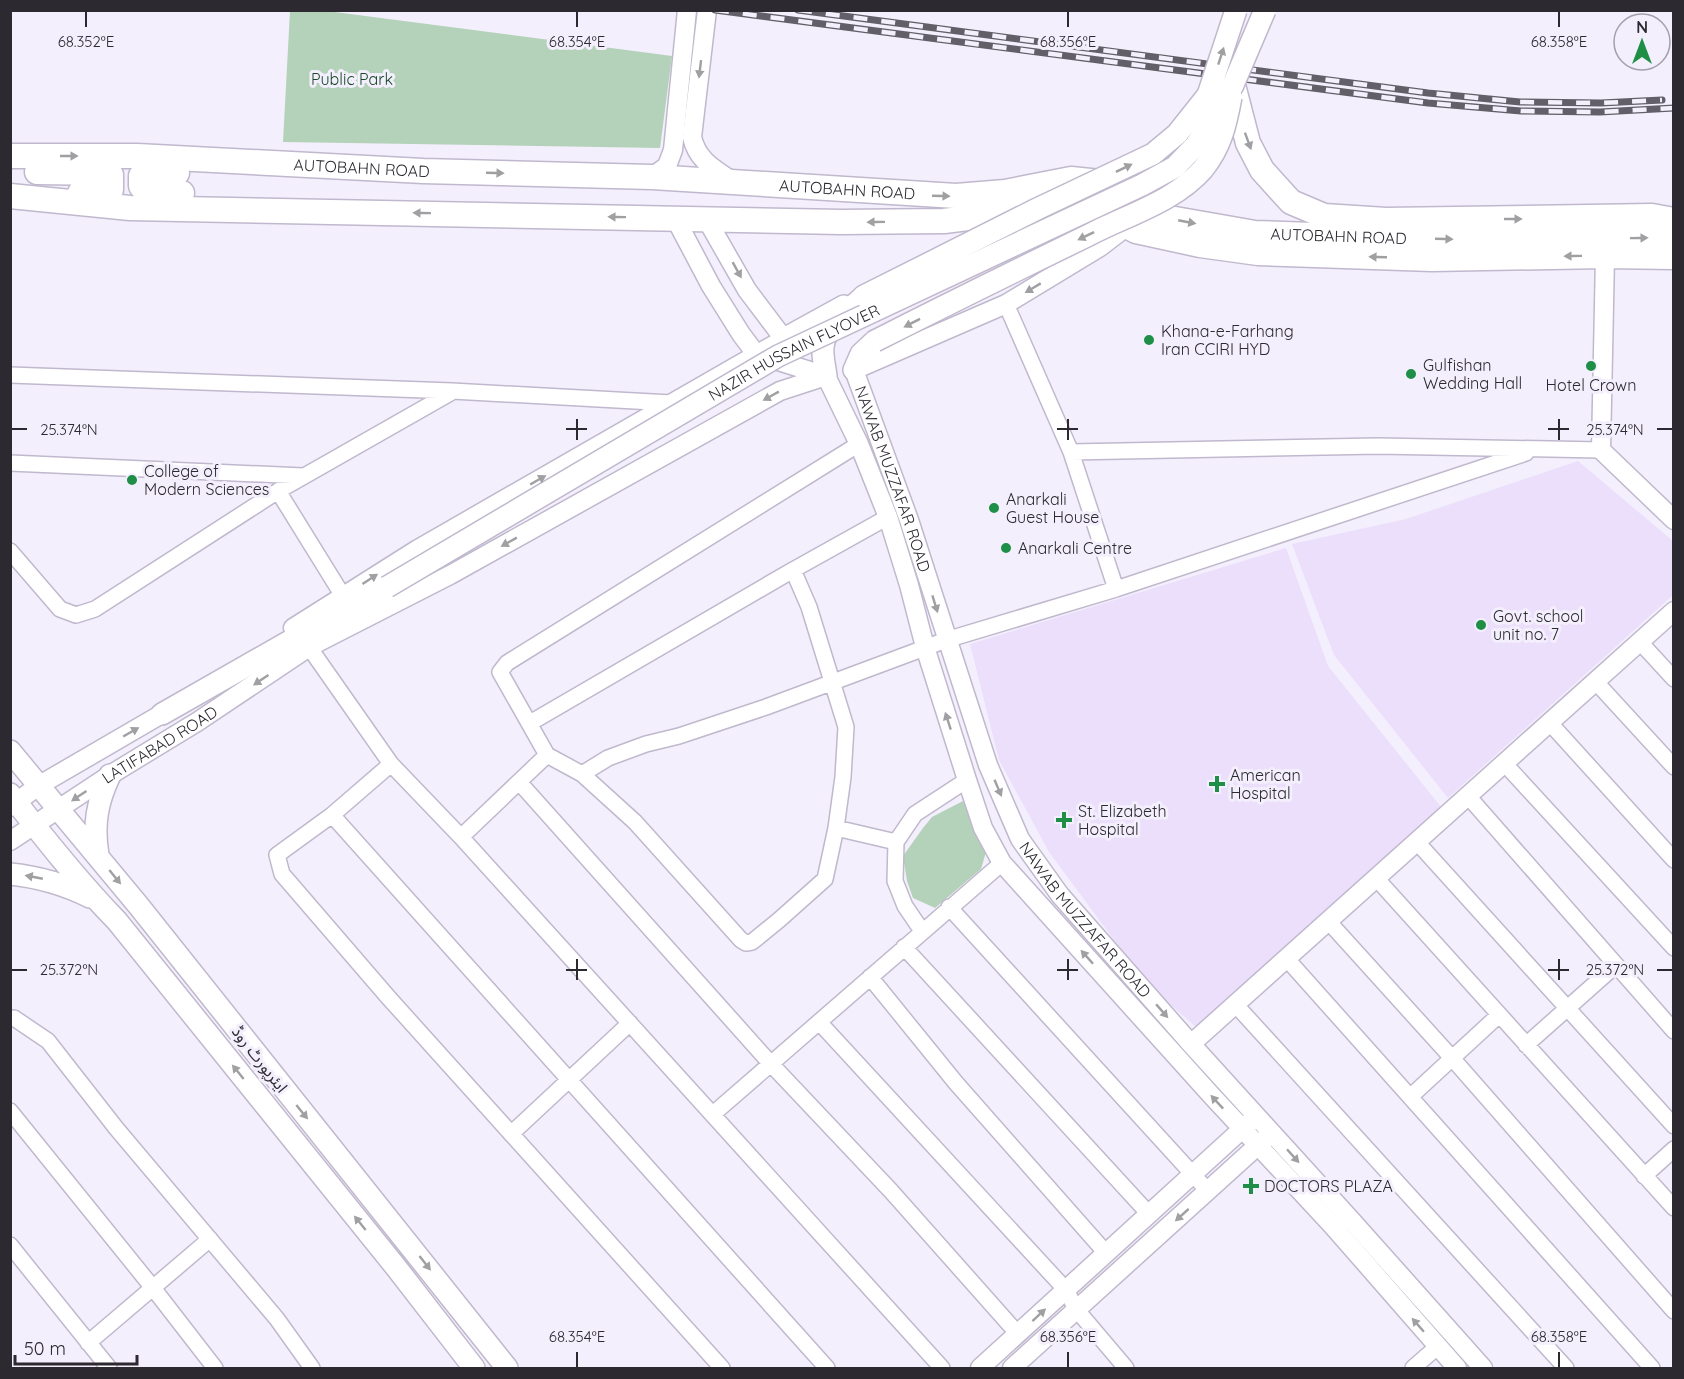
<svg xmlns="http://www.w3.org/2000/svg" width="1684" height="1379" font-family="Quicksand,'Noto Sans Arabic',sans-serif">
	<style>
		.built { fill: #ebdffc }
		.green { fill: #b3d2b9 }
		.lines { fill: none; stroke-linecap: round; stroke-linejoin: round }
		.minor-casing { stroke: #c0b8cd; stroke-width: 18 }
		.tertiary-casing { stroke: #c0b8cd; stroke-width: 21 }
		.secondary-casing { stroke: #c0b8cd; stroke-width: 24 }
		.trunk-casing { stroke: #c0b8cd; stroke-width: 27 }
		.minor { stroke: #fff; stroke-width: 15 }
		.tertiary { stroke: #fff; stroke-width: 18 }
		.secondary { stroke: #fff; stroke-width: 21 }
		.trunk { stroke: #fff; stroke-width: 24 }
		.rail-casing { stroke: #625f68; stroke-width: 7 }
		.rail { stroke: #f4effc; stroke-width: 4.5; stroke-dasharray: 14; stroke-linecap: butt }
		.secondary-bridge-casing { stroke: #c0b8cd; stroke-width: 24; stroke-linecap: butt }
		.secondary-bridge { stroke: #fff; stroke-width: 21 }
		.oneway { fill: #a09fa2 }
		.ticks { fill: none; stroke: #2c2931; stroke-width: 2 }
		.poi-dot { fill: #1f8e46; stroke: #f4effc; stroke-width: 2 }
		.labels { text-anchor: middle; stroke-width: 6; stroke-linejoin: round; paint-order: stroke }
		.park-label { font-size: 16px; fill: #164825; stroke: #f4effc }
		.street-label { font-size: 16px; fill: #2c2931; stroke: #f4effc }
		.poi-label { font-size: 16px; fill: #2c2931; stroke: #f4effc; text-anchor: start }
		.ticks-label { font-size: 15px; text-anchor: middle; fill: #2c2931; stroke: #f4effc; stroke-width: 6; stroke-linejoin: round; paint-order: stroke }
	</style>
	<rect width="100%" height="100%" fill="#f4effc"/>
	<!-- built -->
	<path class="built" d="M 1578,461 L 1673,541 L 1673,595 L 1448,798 L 1334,655 L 1292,544 L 1406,519 Z
		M 1286,548 L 1328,666 L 1441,807 L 1196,1027 L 1146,983 L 1049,852 L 999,760 L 970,644 Z"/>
	<!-- green -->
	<path class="green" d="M 290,11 L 327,11 L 672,56 L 660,148 L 283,142 Z
		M 963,801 L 986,852 L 981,869 L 935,908 L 913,898 L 907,881 L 903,856 L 923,828 L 932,817 Z"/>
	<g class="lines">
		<defs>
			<path id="minor" d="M 1006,304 L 1071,452 L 1378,446 L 1601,450
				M 10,375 L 452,391 L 671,403
				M 859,444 L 507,663 L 500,672 L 547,755 L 582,774 L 635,822 L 741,940 L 746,943 L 752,942 L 779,920 L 825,879 L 836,828 L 843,777 L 846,727 L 809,607 L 793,570 L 888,517
				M 1071,452 L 1116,589 L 1526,453
				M 10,463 L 303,476
				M 278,491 L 343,596
				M 10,551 L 60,609 L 76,615 L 95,609 L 278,491 L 452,392
				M 1640,642 L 1674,679
				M 309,647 L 391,764 L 461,837 L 942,1368
				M 1595,681 L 1674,767
				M 1549,722 L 1674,860
				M 530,723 L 793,570
				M 1504,763 L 1674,948
				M 391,764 L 332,815 L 277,855 L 282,874 L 388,997 L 722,1368
				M 582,774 L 608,758 L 646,744 L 679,736 L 766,707 L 946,640 L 1116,589
				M 519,782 L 771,1064 L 891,1191 L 1018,1334
				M 1467,795 L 1674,1031
				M 332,815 L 827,1368
				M 836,828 L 896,842
				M 461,837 L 547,755
				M 1416,841 L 1674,1126
				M 1376,878 L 1674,1208
				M 949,907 L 1208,1191
				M 1328,921 L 1452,1058 L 1674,1311
				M 922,931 L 905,906 L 895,881 L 896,842 L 915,814 L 967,780
				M 904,947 L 1149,1214
				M 1286,958 L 1652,1368
				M 870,977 L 956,1083 L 1106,1253
				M 1235,1004 L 1566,1368
				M 10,1019 L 14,1018 L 48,1041 L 116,1128 L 277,1319 L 312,1368
				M 819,1022 L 1066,1290 L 1076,1309 L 1126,1368
				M 1526,1045 L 1616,965
				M 1410,1097 L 1499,1015
				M 10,1111 L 153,1288 L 215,1368
				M 713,1114 L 1002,863
				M 511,1134 L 630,1023
				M 1644,1176 L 1674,1149
				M 10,1245 L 109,1368
				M 88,1343 L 210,1239
				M 1413,1368 L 1437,1347"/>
			<g id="tertiary">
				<path d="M 707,10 L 692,137 C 697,160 714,169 732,181"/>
				<path d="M 652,177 L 667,166 L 673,150 L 687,10"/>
				<path d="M 675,218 L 711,286 L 741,334 L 756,354 L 826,376"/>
				<path d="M 707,220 L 747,290 L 784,339 L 796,341"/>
				<path id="s1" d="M 1134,221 L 1100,247 L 1006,304 L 854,370 L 909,520 L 988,765 L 1020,839 L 1060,895 L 1191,1044 L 1352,1221 L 1483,1368"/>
				<path d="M 1605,256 L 1601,450 L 1674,520"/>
				<path d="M 826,376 L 859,444 L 888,517 L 909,585 L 925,647 L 967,780 L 983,828 L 1002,863 L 1212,1096 L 1332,1225 L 1457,1368"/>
				<path d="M 293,628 L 418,549 L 784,339"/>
				<path d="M 10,807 L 38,786 L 172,708"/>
				<path id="s2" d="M 10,841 L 110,775 L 197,722 L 309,647 L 450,575 L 780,391 L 826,376"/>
				<path d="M 1191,1044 L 1674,611"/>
				<path d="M 980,1368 L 1251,1121"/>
				<path d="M 1012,1368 L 1266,1138"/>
			</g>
			<path id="secondary" d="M 784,339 L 844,306
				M 854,370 L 861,354 L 875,341
				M 826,376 C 825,367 822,356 823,347 C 825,325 850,310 864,296
				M 309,647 L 337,627
				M 162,714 L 325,621 L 387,587
				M 10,751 L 138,905 L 507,1368
				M 10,794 C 44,838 78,881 117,921 L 395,1266 L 474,1368
				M 98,855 C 93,825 97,802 110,775
				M 10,874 C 40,877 64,884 90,897"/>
			<g id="trunk">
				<path d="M 1233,85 L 1248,143 L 1262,170 L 1291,202 L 1324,216 L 1386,220 L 1652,216 L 1674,220"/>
				<path id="s3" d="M 10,156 L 137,156 L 423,171 L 652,177 L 956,196 L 1005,192 L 1071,179 L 1100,182 L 1158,216 L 1255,233 L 1459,240 L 1674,237"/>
				<path d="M 37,172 L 108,173 L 111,175 L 111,190 L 80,193"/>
				<path d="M 177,173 L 145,172 L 141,176 L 141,186 L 145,191 L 182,193"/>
				<path d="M 10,196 L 130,208 L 841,222 L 944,221 L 992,215 L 1045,206 L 1100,213 L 1136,231 L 1200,245 L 1258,253 L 1432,259 L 1605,256 L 1674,257"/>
			</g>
		</defs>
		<!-- minor casing -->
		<use href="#minor" class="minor-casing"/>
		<!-- tertiary casing -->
		<use href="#tertiary" class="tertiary-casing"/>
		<!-- secondary casing -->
		<use href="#secondary" class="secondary-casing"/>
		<!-- trunk casing -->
		<use href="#trunk" class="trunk-casing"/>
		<!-- minor -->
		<use href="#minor" class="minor"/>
		<!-- tertiary -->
		<use href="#tertiary" class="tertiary"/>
		<!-- secondary -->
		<use href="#secondary" class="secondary"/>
		<!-- trunk -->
		<use href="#trunk" class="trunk"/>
		<defs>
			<path id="rail" d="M 715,10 L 1428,103 L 1521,111 L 1600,112 L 1674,108
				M 798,10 L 1428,93 L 1520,102 L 1601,103 L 1662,100"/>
		</defs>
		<!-- rail casing -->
		<use href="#rail" class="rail-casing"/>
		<!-- rail -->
		<use href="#rail" class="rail"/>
		<defs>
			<g id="secondary-bridge">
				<path d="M 1206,109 L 1208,95 L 1236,10"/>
				<path d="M 864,296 L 1037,209 L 1153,154 L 1177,134 L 1208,95"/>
				<path d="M 875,341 C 946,305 1017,270 1089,235 C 1127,215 1174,202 1203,169 C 1221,147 1226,124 1231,97"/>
				<path id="s4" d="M 387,587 L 778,356 L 1142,185 L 1175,167 L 1196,145 L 1233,85 L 1265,10"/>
			</g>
		</defs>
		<!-- secondary-bridge casing -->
		<use href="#secondary-bridge" class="secondary-bridge-casing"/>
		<!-- secondary-bridge -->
		<use href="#secondary-bridge" class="secondary-bridge"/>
	</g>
	<!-- one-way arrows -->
	<defs><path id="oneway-solid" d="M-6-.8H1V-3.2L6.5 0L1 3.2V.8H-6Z" transform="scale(1.5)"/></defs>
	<g class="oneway">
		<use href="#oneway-solid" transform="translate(1221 56) rotate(-72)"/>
		<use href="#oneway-solid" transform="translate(700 69) rotate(97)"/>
		<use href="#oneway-solid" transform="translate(1248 141) rotate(70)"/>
		<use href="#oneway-solid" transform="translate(69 156)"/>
		<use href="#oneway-solid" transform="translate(1124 168) rotate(-26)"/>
		<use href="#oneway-solid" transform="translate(495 173) rotate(2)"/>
		<use href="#oneway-solid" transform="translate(941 196) rotate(2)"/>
		<use href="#oneway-solid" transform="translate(422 213) rotate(-179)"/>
		<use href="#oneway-solid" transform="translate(617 217) rotate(-179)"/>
		<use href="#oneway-solid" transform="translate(1513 219)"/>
		<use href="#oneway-solid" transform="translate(876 222) rotate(179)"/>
		<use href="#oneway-solid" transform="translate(1187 222) rotate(11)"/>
		<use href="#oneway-solid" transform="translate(1086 236) rotate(154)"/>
		<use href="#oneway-solid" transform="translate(1639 238) rotate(-1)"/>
		<use href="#oneway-solid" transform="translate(1444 239) rotate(2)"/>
		<use href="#oneway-solid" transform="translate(1573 256) rotate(179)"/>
		<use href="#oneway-solid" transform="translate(1378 257) rotate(-178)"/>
		<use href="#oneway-solid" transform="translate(737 270) rotate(61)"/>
		<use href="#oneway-solid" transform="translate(1033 288) rotate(149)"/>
		<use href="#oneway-solid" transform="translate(912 323) rotate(153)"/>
		<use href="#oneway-solid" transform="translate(771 396) rotate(151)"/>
		<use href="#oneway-solid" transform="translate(538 480) rotate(-30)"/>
		<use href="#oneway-solid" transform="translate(509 542) rotate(151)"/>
		<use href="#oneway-solid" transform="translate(370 579) rotate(-33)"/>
		<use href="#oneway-solid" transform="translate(935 604) rotate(73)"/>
		<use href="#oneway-solid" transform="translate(261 680) rotate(146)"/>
		<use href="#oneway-solid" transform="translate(948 721) rotate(-108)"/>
		<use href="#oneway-solid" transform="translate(131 732) rotate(-30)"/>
		<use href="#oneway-solid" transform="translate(998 788) rotate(67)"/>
		<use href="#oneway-solid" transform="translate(79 796) rotate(146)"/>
		<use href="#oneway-solid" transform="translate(34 877) rotate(-169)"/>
		<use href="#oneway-solid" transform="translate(115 877) rotate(51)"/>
		<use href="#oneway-solid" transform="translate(1087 957) rotate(-132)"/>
		<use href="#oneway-solid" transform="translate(1162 1011) rotate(49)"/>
		<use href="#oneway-solid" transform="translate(238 1072) rotate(-129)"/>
		<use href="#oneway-solid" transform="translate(1217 1102) rotate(-133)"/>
		<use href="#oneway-solid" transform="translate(302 1112) rotate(51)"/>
		<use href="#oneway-solid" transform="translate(1293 1156) rotate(48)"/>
		<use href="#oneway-solid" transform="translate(1182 1215) rotate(138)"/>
		<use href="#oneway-solid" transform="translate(360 1223) rotate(-129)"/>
		<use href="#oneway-solid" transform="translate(425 1263) rotate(52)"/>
		<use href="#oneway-solid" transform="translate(1039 1315) rotate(-43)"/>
		<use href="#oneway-solid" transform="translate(1418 1325) rotate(-131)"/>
	</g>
	<!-- ticks -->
	<path class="ticks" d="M 86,12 L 86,27M 577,12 L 577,27M 1068,12 L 1068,27M 1559,12 L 1559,27M 577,419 L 577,440M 1068,419 L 1068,440M 1559,419 L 1559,440M 12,429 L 27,429M 566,429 L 587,429M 1057,429 L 1078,429M 1548,429 L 1569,429M 1657,429 L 1672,429M 577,959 L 577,980M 1068,959 L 1068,980M 1559,959 L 1559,980M 12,970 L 27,970M 566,970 L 587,970M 1057,970 L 1078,970M 1548,970 L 1569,970M 1657,970 L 1672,970M 577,1352 L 577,1367M 1068,1352 L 1068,1367M 1559,1352 L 1559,1367"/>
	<!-- markers -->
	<g class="poi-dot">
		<circle cx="1149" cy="340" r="6"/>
		<circle cx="1591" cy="366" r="6"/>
		<circle cx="1411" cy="374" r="6"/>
		<circle cx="132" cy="480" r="6"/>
		<circle cx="994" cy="508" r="6"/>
		<circle cx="1006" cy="548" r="6"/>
		<circle cx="1481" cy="625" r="6"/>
		<path d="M1214 775h6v6h6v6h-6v6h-6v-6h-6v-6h6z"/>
		<path d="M1061 811h6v6h6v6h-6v6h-6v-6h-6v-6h6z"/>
		<path d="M1248 1177h6v6h6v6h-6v6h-6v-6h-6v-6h6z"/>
	</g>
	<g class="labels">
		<!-- park labels -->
		<g class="park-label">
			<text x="352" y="85">Public Park</text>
		</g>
		<!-- street labels -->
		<g class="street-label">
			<text dy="6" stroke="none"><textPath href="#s3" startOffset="352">AUTOBAHN ROAD</textPath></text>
			<text dy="6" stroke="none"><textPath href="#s3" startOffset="838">AUTOBAHN ROAD</textPath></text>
			<text dy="6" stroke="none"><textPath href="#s3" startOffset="1342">AUTOBAHN ROAD</textPath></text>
			<text dy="6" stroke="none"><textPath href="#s4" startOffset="470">NAZIR HUSSAIN FLYOVER</textPath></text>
			<text dy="6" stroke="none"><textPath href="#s1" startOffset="434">NAWAB MUZZAFAR ROAD</textPath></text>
			<text dy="6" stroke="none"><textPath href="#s2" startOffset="178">LATIFABAD ROAD</textPath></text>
			<text dy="6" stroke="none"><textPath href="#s1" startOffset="920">NAWAB MUZZAFAR ROAD</textPath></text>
			<text transform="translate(260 1059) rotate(52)" y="6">ایئرپورٹ روڈ</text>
		</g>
		<!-- poi labels -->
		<g class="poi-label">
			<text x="1161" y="337">Khana-e-Farhang<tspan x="1161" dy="18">Iran CCIRI HYD</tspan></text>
			<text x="1423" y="371">Gulfishan<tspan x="1423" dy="18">Wedding Hall</tspan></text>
			<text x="1591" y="391" text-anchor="middle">Hotel Crown</text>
			<text x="144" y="477">College of<tspan x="144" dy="18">Modern Sciences</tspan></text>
			<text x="1006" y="505">Anarkali<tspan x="1006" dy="18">Guest House</tspan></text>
			<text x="1018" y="554">Anarkali Centre</text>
			<text x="1493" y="622">Govt. school<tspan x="1493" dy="18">unit no. 7</tspan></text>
			<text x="1230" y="781">American<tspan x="1230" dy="18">Hospital</tspan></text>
			<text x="1078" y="817">St. Elizabeth<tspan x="1078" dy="18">Hospital</tspan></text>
			<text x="1264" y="1192">DOCTORS PLAZA</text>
		</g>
	</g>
	<g class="ticks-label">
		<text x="86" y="47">68.352°E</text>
		<text x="577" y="47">68.354°E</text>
		<text x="1068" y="47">68.356°E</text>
		<text x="1559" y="47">68.358°E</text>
		<text x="69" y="435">25.374°N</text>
		<text x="1615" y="435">25.374°N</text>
		<text x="69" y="975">25.372°N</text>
		<text x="1615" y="975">25.372°N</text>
		<text x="577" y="1342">68.354°E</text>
		<text x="1068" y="1342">68.356°E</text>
		<text x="1559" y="1342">68.358°E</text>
	</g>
	<!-- border -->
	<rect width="1684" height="1379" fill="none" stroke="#2c2931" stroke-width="24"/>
	<!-- north arrow -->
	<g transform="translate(1642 42)"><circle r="28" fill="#f4effc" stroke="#a4a0ab" stroke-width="1.5"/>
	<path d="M0-4.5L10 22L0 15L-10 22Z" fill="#1f8e46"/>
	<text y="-9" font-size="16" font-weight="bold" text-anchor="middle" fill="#2c2931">N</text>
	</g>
	<!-- scale -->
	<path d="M15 1355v9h122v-9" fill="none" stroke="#2c2931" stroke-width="3"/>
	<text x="24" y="1355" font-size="18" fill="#2c2931" stroke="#f4effc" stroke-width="4.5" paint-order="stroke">50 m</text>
</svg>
